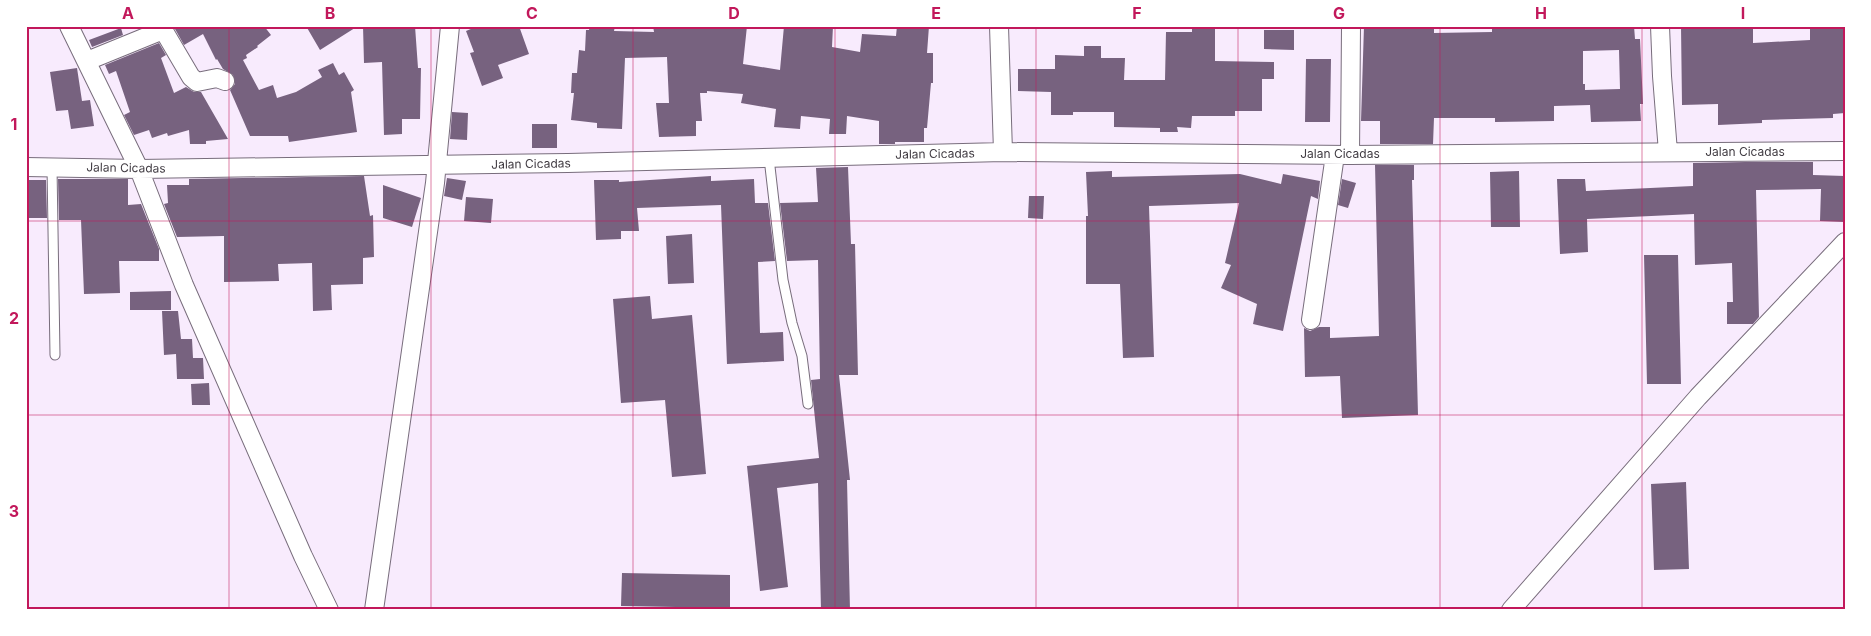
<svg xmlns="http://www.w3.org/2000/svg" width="1871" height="636" font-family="Inter,sans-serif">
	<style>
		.building { fill: #77627f; fill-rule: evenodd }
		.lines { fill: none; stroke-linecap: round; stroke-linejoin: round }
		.lane-casing { stroke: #786d7c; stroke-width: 11 }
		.street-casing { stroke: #786d7c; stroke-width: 20 }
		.lane { stroke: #fff; stroke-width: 9 }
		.street { stroke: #fff; stroke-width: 18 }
		.grid { fill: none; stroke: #c2185b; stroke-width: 1; stroke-opacity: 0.55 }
		.labels { text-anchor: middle; stroke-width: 5; stroke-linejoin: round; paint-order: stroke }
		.street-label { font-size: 12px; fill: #403b42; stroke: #fff }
		.neatline { fill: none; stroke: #c2185b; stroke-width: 2 }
		.grid-label { font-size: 16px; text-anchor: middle; font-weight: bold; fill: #c2185b }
	</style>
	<rect width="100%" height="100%" fill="#f8ebfd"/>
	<!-- building -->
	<path class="building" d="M 180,26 L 264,26 L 271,35 L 257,46 L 258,47 L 246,55 L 247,58 L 243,60 L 259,90 L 273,85 L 277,98 L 296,92 L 322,77 L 318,70 L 333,63 L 339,75 L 344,72 L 354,90 L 351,92 L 357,132 L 289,142 L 288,136 L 250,136 L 230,90 L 235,84 L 233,75 L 223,69 L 217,59 L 216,60 L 203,34 L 184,45 L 175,29 Z
		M 306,26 L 358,26 L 320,50 Z
		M 363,26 L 415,26 L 418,68 L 421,68 L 420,119 L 402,119 L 402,134 L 384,135 L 382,62 L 364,63 Z
		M 478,26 L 519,26 L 529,54 L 498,65 L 503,78 L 482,86 L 470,53 L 474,52 L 466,31 Z
		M 590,26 L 615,26 L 614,31 L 654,32 L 653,26 L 711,26 L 731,28 L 731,26 L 747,26 L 743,64 L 780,70 L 784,26 L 833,26 L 832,47 L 860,52 L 862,34 L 896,36 L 897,26 L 929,26 L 927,53 L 933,53 L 933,83 L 931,83 L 927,128 L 924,128 L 924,142 L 895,142 L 895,144 L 879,144 L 879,121 L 847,116 L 846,134 L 829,134 L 830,119 L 801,116 L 800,129 L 774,127 L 776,109 L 741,103 L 743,94 L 707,91 L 707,93 L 700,93 L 702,121 L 696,121 L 696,136 L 659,137 L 656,103 L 669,103 L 667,57 L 625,58 L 622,129 L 597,128 L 597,123 L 571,120 L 574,93 L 571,93 L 572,73 L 577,73 L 579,50 L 585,51 L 586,30 L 589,30 Z
		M 1364,26 L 1434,26 L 1434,33 L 1492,32 L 1492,26 L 1634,26 L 1635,39 L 1640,39 L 1643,104 L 1640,104 L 1641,121 L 1591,122 L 1590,105 L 1554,106 L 1554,121 L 1495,122 L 1495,118 L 1434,118 L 1433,144 L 1380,144 L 1380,121 L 1361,121 ZM 1619,50 L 1620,89 L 1585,90 L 1585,84 L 1583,84 L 1583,51 Z
		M 1681,26 L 1753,26 L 1753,43 L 1810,40 L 1810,26 L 1845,26 L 1845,113 L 1833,114 L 1833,118 L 1762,120 L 1762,123 L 1718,125 L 1718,104 L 1682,105 Z
		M 1192,27 L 1215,27 L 1215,61 L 1274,62 L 1274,79 L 1262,79 L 1262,111 L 1235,111 L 1235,116 L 1192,116 L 1191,128 L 1177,127 L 1178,132 L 1160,132 L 1160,128 L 1114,127 L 1114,112 L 1073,112 L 1073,115 L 1051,115 L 1051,92 L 1018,91 L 1018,69 L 1055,69 L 1055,55 L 1084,56 L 1084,46 L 1101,46 L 1101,58 L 1125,58 L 1124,80 L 1165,80 L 1166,32 L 1192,32 Z
		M 121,28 L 123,35 L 92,47 L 89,40 Z
		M 1264,30 L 1294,30 L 1294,50 L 1264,49 Z
		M 159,43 L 166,55 L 161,58 L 174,93 L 186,87 L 194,92 L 201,92 L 228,139 L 206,141 L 206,144 L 190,144 L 189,130 L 168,136 L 167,133 L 152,138 L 149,130 L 134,135 L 124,115 L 130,112 L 116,71 L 109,74 L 105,65 Z
		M 1306,59 L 1331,59 L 1330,122 L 1305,122 Z
		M 77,68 L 82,101 L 90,100 L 94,126 L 71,129 L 68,110 L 56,111 L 50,72 Z
		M 452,112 L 468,113 L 467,140 L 450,139 Z
		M 532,124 L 557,124 L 557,148 L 532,148 Z
		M 1745,162 L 1813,162 L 1813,175 L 1845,176 L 1845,222 L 1820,221 L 1821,189 L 1756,190 L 1759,317 L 1753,324 L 1727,324 L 1727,302 L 1733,302 L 1732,263 L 1695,265 L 1694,214 L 1587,219 L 1588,252 L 1560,254 L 1557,179 L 1585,179 L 1586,191 L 1693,186 L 1693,163 Z
		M 1375,165 L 1414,165 L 1414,180 L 1412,180 L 1418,415 L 1342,418 L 1340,376 L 1305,377 L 1304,328 L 1310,331 L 1319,327 L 1330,327 L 1330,338 L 1379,336 Z
		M 848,167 L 851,244 L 855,244 L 858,375 L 839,375 L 850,480 L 847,480 L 850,610 L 821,610 L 818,483 L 777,488 L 788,587 L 760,591 L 747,466 L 819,458 L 811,380 L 820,379 L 818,260 L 787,261 L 780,203 L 818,202 L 816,168 Z
		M 1112,171 L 1112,177 L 1240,174 L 1281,184 L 1283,174 L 1320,181 L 1318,199 L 1311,196 L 1283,331 L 1253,324 L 1257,304 L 1221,288 L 1231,265 L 1225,263 L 1239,203 L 1149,206 L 1154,357 L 1123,358 L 1120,284 L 1086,284 L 1086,216 L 1088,216 L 1086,172 Z
		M 1519,171 L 1520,227 L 1491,227 L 1490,172 Z
		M 364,176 L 370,216 L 373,215 L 374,257 L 363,258 L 363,284 L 331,285 L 332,310 L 313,311 L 312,263 L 278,264 L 279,281 L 224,282 L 224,236 L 177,237 L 164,204 L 168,203 L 167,185 L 189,185 L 189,179 Z
		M 711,176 L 711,181 L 754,179 L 755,203 L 768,203 L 775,261 L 758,262 L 760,333 L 783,332 L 784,361 L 727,364 L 721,205 L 637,208 L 639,231 L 621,231 L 621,239 L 596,240 L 594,180 L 619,180 L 619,182 Z
		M 447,178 L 466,181 L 462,200 L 444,196 Z
		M 58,179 L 128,179 L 128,205 L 141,204 L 159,249 L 159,261 L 119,261 L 120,293 L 84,294 L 81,220 L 59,220 Z
		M 1342,179 L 1356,183 L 1348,208 L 1338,205 Z
		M 26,180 L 46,180 L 47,218 L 26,218 Z
		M 383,185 L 421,198 L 412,227 L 383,218 Z
		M 1029,196 L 1044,196 L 1043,219 L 1028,218 Z
		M 466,197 L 493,199 L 491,223 L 464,221 Z
		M 692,234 L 694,283 L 668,284 L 666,236 Z
		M 1644,255 L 1678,255 L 1681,384 L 1647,384 Z
		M 171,291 L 171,310 L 130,310 L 130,292 Z
		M 650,296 L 652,319 L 692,315 L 706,474 L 672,477 L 665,400 L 621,403 L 613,299 Z
		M 162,311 L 178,311 L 181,339 L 192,339 L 193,358 L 203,358 L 204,379 L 177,379 L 176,354 L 164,355 Z
		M 209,383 L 210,405 L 192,405 L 191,384 Z
		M 1686,482 L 1689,569 L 1654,570 L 1651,484 Z
		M 622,573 L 730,575 L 730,608 L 621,606 Z"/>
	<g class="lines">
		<defs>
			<path id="lane" d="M 769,158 L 783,280 L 792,323 L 802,356 L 808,404
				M 52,167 L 55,355"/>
			<path id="street" d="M 69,26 L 139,169 L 184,285 L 303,556 L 329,610
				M 161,26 L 191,77 L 197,82 L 217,78 L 225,81
				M 999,26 L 1003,152
				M 1660,26 L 1662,76 L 1668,152
				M 87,61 L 163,30
				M 1350,155 L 1351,26
				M 26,167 L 139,169 L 568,163 L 1003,152 L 1350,155 L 1845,151
				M 1311,320 L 1335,155
				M 374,610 L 435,183 L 450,26
				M 1511,610 L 1698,397 L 1845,242"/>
		</defs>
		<!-- lane casing -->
		<use href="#lane" class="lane-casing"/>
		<!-- street casing -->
		<use href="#street" class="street-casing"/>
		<!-- lane -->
		<use href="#lane" class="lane"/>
		<!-- street -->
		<use href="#street" class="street"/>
	</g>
	<!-- grid -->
	<path class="grid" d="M 229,26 L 229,610M 431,26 L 431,610M 633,26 L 633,610M 835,26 L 835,610M 1036,26 L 1036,610M 1238,26 L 1238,610M 1440,26 L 1440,610M 1642,26 L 1642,610M 26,221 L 1845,221M 26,415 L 1845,415"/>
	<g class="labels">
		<!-- street labels -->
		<g class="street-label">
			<text x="1745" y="156">Jalan Cicadas</text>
			<text transform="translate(935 154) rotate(-1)" y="4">Jalan Cicadas</text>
			<text x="1340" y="158">Jalan Cicadas</text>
			<text transform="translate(531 164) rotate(-1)" y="4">Jalan Cicadas</text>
			<text transform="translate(126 168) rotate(1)" y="4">Jalan Cicadas</text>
		</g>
	</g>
	<!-- border -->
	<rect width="1871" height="636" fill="none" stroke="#ffffff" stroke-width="55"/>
	<rect x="28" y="28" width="1816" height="580" class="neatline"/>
	<g class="grid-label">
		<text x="128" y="19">A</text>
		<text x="330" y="19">B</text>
		<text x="532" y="19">C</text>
		<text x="734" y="19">D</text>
		<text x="936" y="19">E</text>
		<text x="1137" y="19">F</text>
		<text x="1339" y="19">G</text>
		<text x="1541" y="19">H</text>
		<text x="1743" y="19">I</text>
		<text x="14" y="130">1</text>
		<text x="14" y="324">2</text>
		<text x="14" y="517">3</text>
	</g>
</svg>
